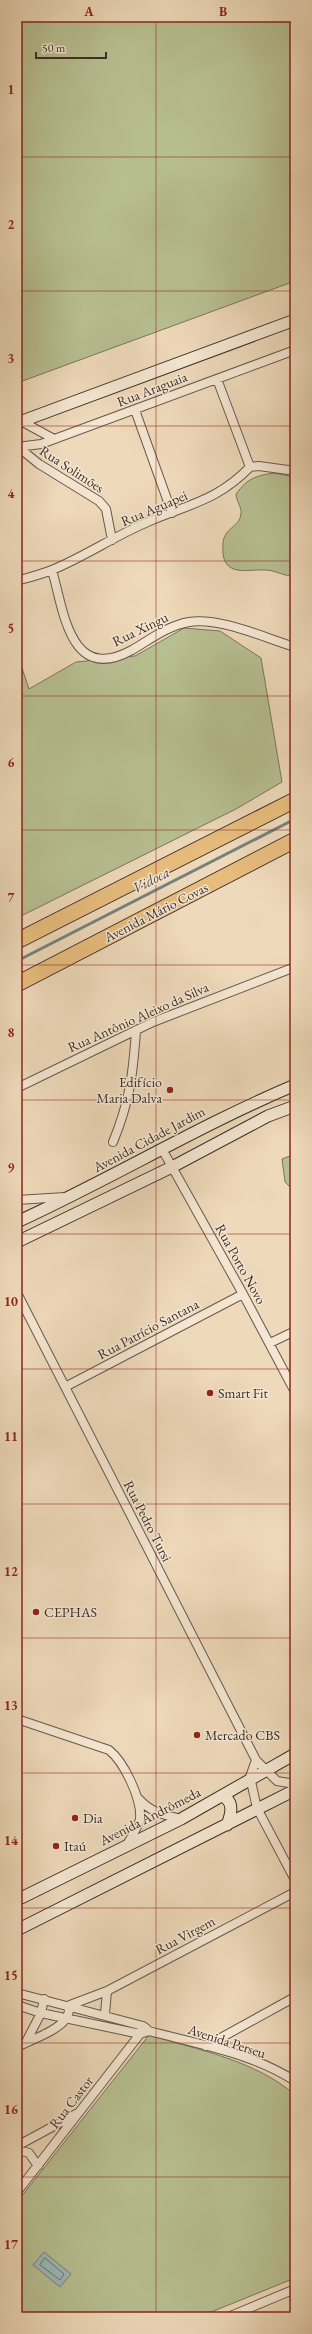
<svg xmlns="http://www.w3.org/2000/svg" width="312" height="2334" font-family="'EB Garamond',serif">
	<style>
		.green { fill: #b7bf91; stroke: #79765c }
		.water { fill: #9cb9b8; stroke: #75817e }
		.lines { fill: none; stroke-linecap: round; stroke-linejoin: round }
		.shore { stroke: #6c7470; stroke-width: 1 }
		.stream { stroke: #75817e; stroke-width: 3 }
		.minor-casing { stroke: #68594c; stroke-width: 10 }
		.secondary-casing { stroke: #3b2e28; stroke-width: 13 }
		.motorway-casing { stroke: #3b2e28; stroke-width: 17 }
		.minor { stroke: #f4e6d2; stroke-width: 8 }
		.secondary { stroke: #f4e6d2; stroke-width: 11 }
		.motorway { stroke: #e7bc7d; stroke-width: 15 }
		.grid { fill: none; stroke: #8f2418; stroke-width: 1; stroke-opacity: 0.55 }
		.poi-dot { fill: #8f2418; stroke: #f4e6d2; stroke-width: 1.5 }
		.labels { text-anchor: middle; stroke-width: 3; stroke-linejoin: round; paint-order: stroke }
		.street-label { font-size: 14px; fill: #3b2e28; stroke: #f4e6d2 }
		.poi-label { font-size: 14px; fill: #3b2e28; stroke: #f4e6d2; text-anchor: start }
		.water-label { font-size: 15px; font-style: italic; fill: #4e4a45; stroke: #f4e6d2 }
		.neatline { fill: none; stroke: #8f2418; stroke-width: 1.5 }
		.grid-label { font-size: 13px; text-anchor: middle; font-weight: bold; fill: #8f2418 }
	</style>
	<rect width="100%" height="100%" fill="#eed9ba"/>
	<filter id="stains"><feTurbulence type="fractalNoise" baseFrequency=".005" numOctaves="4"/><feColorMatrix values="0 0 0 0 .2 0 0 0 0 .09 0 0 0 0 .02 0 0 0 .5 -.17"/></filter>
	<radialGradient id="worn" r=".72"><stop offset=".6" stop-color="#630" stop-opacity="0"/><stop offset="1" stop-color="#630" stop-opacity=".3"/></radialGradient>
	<!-- green -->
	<path class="green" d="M 17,17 L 295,17 L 295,281 L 17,383 Z
		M 274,473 L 295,477 L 295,576 C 285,577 276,570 265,570 C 249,569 226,577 223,554 C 223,548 222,541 225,536 C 229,527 240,525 241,514 C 242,507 236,501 236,494 C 248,478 255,476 274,473 Z
		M 184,628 L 220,631 L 261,658 L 282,782 L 236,809 L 17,918 L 17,653 L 29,689 L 76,662 L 135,656 Z
		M 295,1154 L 295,1189 L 294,1191 L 285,1182 L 282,1159 Z
		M 149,2035 C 198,2050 255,2060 295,2095 L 295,2278 L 199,2317 L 17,2317 L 17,2202 Z"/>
	<!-- water -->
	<path class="water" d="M 44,2252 L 71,2274 L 60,2287 L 33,2265 Z"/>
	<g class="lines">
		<!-- shore -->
		<path class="shore" d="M 45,2258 L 64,2274 L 60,2280 L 40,2265 Z"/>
		<!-- stream -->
		<path class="stream" d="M 17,961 L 295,819"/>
		<defs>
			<path id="minor" d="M 217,379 L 250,467
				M 135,410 L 172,513
				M 21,421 L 54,439
				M 17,447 L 41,444 L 295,350
				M 18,447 L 39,464 L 99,501 L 106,509 L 112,540
				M 52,570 C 64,612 70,684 132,650 C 151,639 167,626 189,622 C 220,617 265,638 295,647
				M 20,580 C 31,577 42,574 52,570 C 86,556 116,535 150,521 C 190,504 218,500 250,467 L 259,466 L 295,471
				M 17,1088 L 153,1022 L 295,967
				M 113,1142 C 130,1101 133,1073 136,1031
				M 162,1149 L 243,1294 L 295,1392
				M 17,1200 L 65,1197
				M 17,1293 L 256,1760 L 277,1781 L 295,1784
				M 270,1343 L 295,1331
				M 65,1387 L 243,1294
				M 17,1719 L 109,1750 C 124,1762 142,1799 140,1819 C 138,1828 131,1838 126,1846
				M 256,1760 L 250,1777 L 257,1808 L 295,1880
				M 139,1799 C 150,1812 164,1815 181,1819
				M 17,1993 L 143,2026 L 147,2029
				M 17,2005 L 41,2013 L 140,2034 L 149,2031 C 198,2044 252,2053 295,2081
				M 105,2014 L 107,1991 L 295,1892
				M 26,2042 L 41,2013 L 44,1999
				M 206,2046 L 295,1997
				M 17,2047 C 30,2040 59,2031 67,2017 C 69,2014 69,2009 70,2005 L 107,1991
				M 17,2146 L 76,2114
				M 17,2150 L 29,2153 L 38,2166
				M 17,2192 L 140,2034 L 143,2026
				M 228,2317 L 295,2289"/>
			<path id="secondary" d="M 17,423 L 295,320
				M 17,1222 C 111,1179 200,1125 295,1085
				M 17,1242 L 172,1167 L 268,1116 L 295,1106
				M 222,1796 C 235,1801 231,1815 227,1825
				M 17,1900 L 181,1819 L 295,1754
				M 17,1930 L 295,1790"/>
			<path id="motorway" d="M 17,941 L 295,800
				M 17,984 L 295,840"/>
		</defs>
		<!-- minor casing -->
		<use href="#minor" class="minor-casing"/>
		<!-- secondary casing -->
		<use href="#secondary" class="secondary-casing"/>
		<!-- motorway casing -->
		<use href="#motorway" class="motorway-casing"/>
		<!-- minor -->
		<use href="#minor" class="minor"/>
		<!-- secondary -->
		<use href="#secondary" class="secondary"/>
		<!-- motorway -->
		<use href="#motorway" class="motorway"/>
	</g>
	<!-- grid -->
	<path class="grid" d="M 156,17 L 156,2317M 17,157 L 295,157M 17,291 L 295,291M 17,426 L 295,426M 17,561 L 295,561M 17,696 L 295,696M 17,830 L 295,830M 17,965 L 295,965M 17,1100 L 295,1100M 17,1234 L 295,1234M 17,1369 L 295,1369M 17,1504 L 295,1504M 17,1638 L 295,1638M 17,1773 L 295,1773M 17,1908 L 295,1908M 17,2043 L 295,2043M 17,2177 L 295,2177"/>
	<!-- markers -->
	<g class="poi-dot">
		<circle cx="170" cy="1090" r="4"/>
		<circle cx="210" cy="1393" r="4"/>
		<circle cx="36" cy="1612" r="4"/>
		<circle cx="197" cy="1735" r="4"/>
		<circle cx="75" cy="1818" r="4"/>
		<circle cx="56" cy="1846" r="4"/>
	</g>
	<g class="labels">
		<!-- street labels -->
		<g class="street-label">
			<text transform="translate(152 389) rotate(-21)" y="5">Rua Araguaia</text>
			<text transform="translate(72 469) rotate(33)" y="5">Rua Solimões</text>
			<text transform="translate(154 508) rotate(-23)" y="5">Rua Aguapei</text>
			<text transform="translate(140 629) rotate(-26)" y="5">Rua Xingu</text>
			<text transform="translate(156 912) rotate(-27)" y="5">Avenida Mário Covas</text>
			<text transform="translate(138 1017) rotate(-24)" y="5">Rua Antônio Aleixo da Silva</text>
			<text transform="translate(149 1139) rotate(-28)" y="5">Avenida Cidade Jardim</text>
			<text transform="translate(241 1264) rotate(61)" y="5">Rua Porto Novo</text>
			<text transform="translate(148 1329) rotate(-28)" y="5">Rua Patrício Santana</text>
			<text transform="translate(148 1521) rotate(63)" y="5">Rua Pedro Tursi</text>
			<text transform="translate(150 1816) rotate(-27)" y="5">Avenida Andrômeda</text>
			<text transform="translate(185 1935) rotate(-28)" y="5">Rua Virgem</text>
			<text transform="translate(227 2041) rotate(18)" y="5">Avenida Perseu</text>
			<text transform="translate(71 2102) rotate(-52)" y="5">Rua Castor</text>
		</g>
		<!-- poi labels -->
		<g class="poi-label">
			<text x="162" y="1087" text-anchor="end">Edifício<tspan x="162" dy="16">Maria Dalva</tspan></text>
			<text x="218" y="1398">Smart Fit</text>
			<text x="44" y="1617">CEPHAS</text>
			<text x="205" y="1740">Mercado CBS</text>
			<text x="83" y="1823">Dia</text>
			<text x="64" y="1851">Itaú</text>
		</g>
		<!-- water labels -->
		<g class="water-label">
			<text transform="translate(151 880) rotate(-27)" y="5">Vidoca</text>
		</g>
	</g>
	<!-- margin -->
	<rect width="312" height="2334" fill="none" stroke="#eed9ba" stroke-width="44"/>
	<!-- scale -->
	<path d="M36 52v6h70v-6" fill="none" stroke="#3b2e28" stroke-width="2"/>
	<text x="42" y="52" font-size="12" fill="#3b2e28" stroke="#f4e6d2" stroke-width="3" paint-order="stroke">50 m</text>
	<rect x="22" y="22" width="268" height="2290" class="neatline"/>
	<g class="grid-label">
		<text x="89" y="16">A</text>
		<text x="223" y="16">B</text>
		<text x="11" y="94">1</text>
		<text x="11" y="229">2</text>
		<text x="11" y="363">3</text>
		<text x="11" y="498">4</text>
		<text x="11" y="633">5</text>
		<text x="11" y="767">6</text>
		<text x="11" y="902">7</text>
		<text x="11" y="1037">8</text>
		<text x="11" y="1172">9</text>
		<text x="11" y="1306">10</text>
		<text x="11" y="1441">11</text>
		<text x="11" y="1576">12</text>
		<text x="11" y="1710">13</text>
		<text x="11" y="1845">14</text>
		<text x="11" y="1980">15</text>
		<text x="11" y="2114">16</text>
		<text x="11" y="2249">17</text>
	</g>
	<rect width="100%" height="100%" filter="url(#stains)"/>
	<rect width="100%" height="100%" fill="url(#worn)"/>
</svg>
